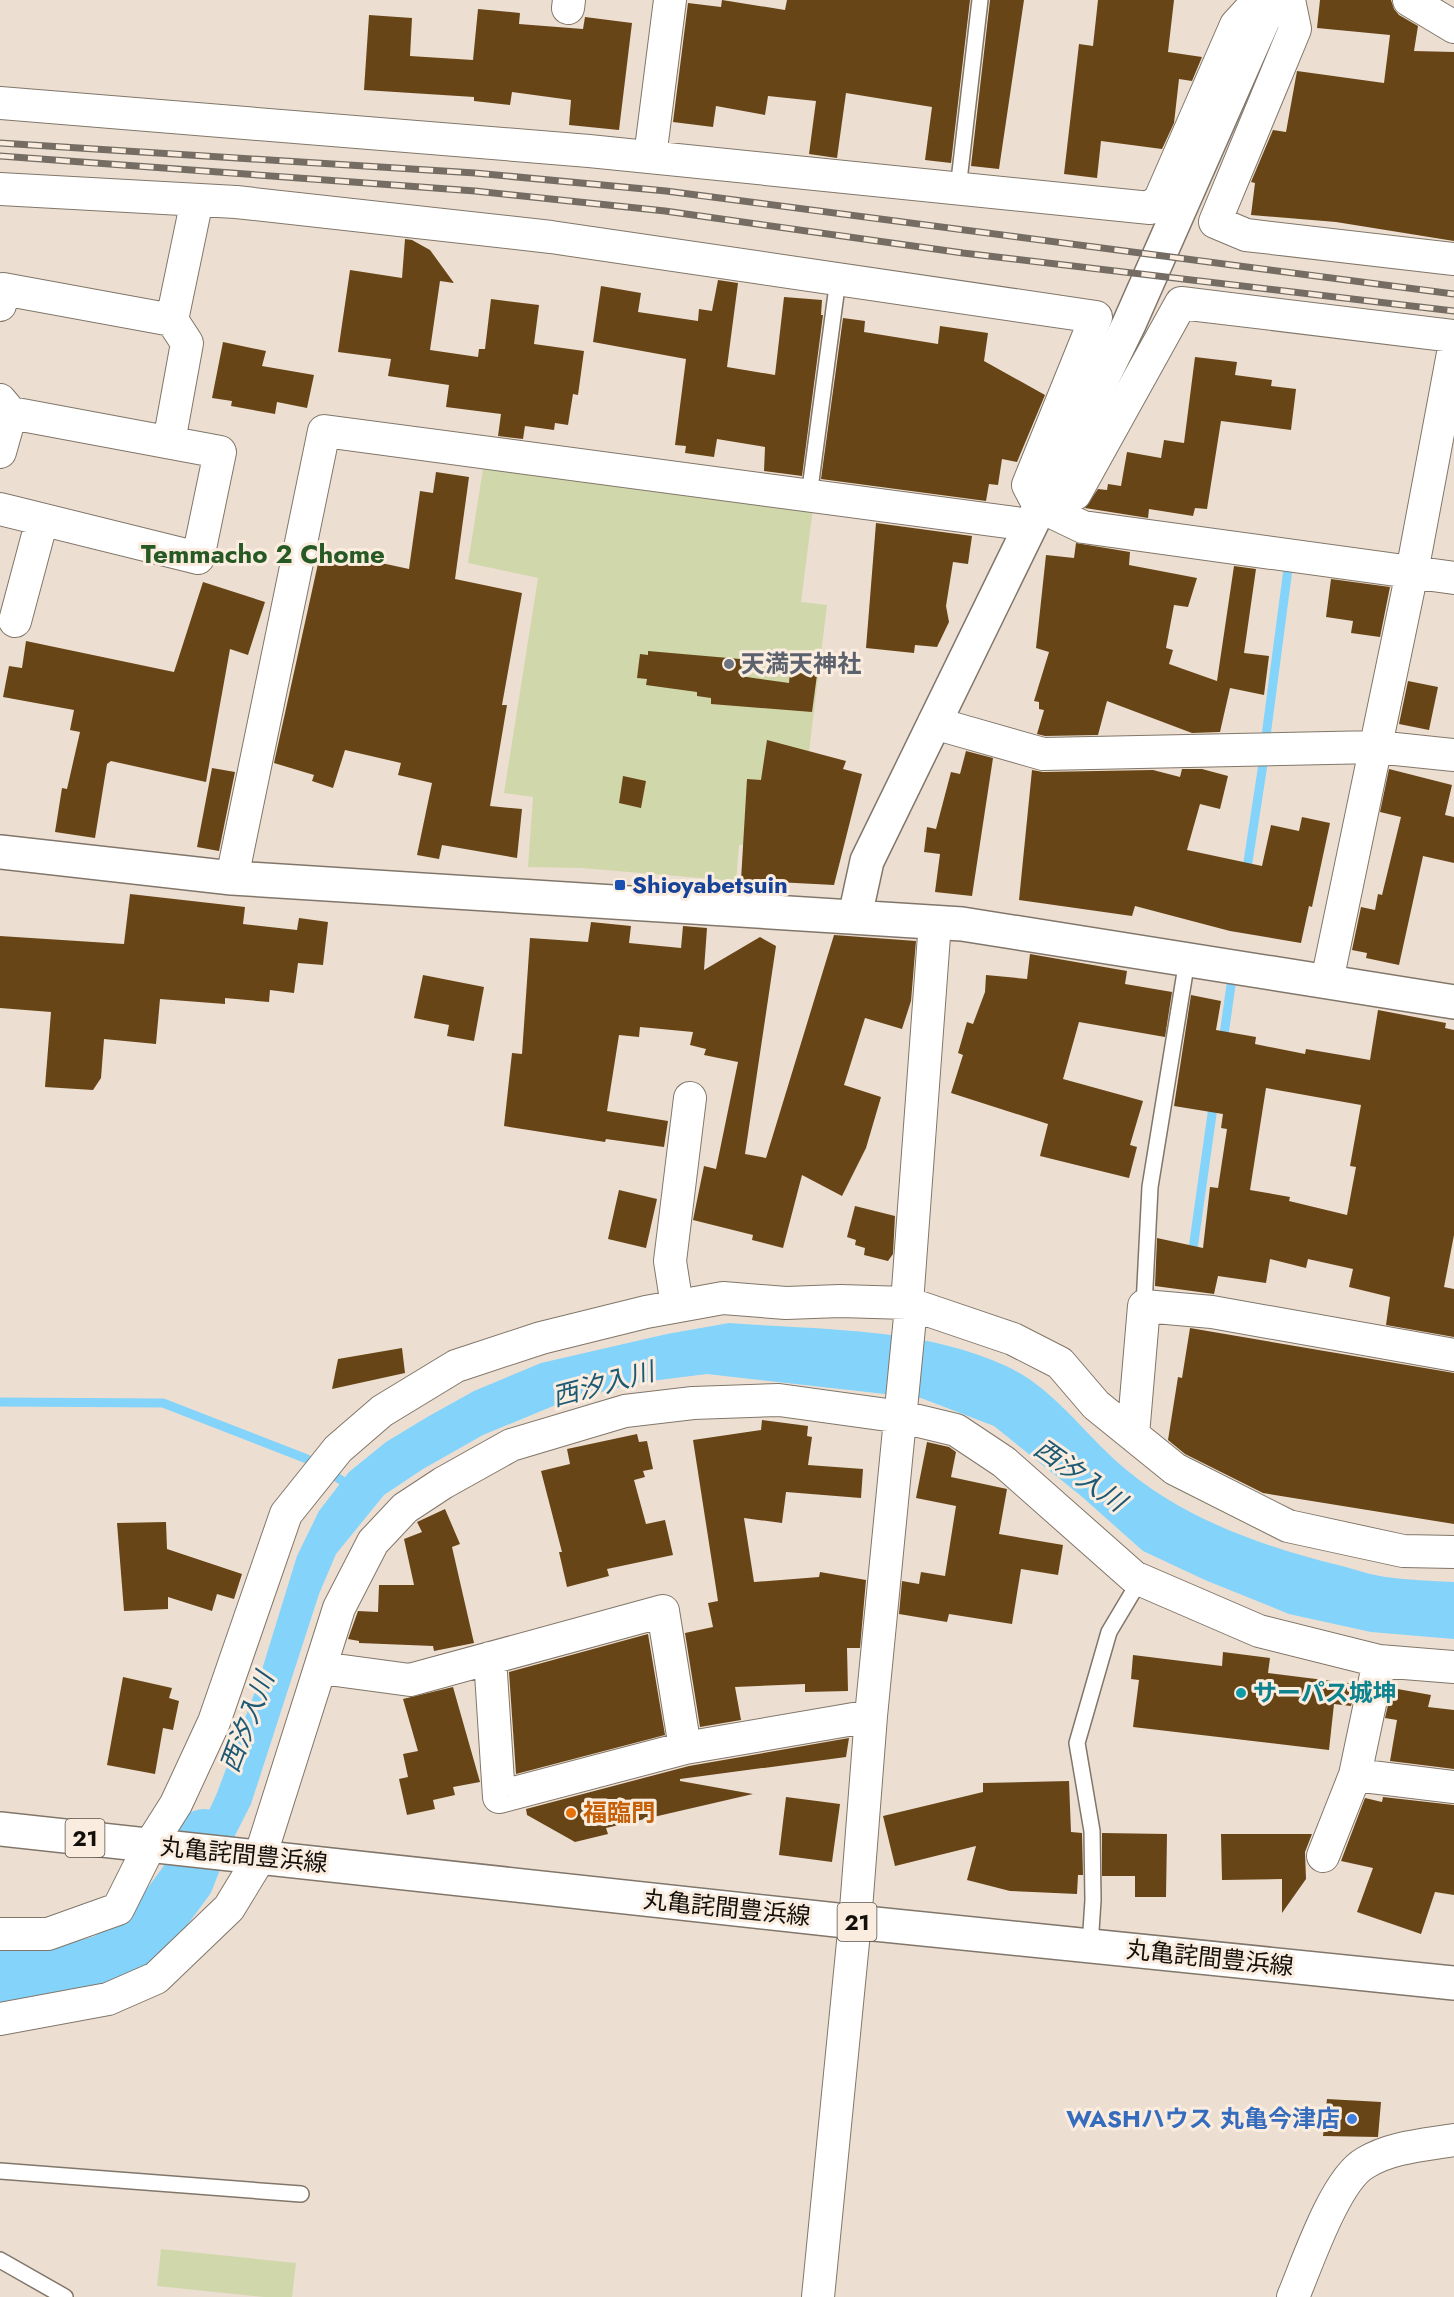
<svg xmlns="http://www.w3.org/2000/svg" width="1454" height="2297" font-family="Jost,'Noto Sans JP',sans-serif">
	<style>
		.green { fill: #d0d7ab }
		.water { fill: #83d3fb }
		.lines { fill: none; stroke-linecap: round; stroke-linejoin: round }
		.stream { stroke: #83d3fb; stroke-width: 9 }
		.river { stroke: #83d3fb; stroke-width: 54 }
		.building { fill: #684516; fill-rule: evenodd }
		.service-casing { stroke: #817669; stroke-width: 18 }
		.minor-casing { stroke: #817669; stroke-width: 34 }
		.tertiary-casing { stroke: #817669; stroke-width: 36 }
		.primary-casing { stroke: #817669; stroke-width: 36 }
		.service { stroke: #fff; stroke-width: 15 }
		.minor { stroke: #fff; stroke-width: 32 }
		.tertiary { stroke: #fff; stroke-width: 33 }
		.primary { stroke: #fff; stroke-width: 33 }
		.rail-casing { stroke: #756d64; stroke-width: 7 }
		.rail { stroke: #faeddf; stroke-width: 4.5; stroke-dasharray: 14; stroke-linecap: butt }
		.worship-dot { fill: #6b7280; stroke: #faeddf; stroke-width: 2 }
		.transit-dot { fill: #1a4fb4; stroke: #faeddf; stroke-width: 2 }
		.culture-dot { fill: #0f9aa8; stroke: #faeddf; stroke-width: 2 }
		.food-dot { fill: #e8710a; stroke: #faeddf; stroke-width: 2 }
		.shop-dot { fill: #3f7fe0; stroke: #faeddf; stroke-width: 2 }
		.labels { text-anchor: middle; stroke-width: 6; stroke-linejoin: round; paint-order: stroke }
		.shield { fill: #faeddf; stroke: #58524a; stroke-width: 1.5 }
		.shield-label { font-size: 22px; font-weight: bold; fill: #130f0a }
		.worship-label { font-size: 24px; font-weight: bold; fill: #5b616d; stroke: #faeddf; text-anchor: start }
		.transit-label { font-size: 24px; font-weight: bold; fill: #164399; stroke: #faeddf; text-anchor: start }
		.culture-label { font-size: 24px; font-weight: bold; fill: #0d838f; stroke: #faeddf; text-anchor: start }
		.food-label { font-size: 24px; font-weight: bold; fill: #c56008; stroke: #faeddf; text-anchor: start }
		.street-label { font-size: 24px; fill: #130f0a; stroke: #faeddf }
		.shop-label { font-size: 24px; font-weight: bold; fill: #366cbe; stroke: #faeddf; text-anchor: end }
		.neighbourhood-label { font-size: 26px; font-weight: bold; fill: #265924; stroke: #faeddf }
		.water-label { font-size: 26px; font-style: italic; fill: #1b5975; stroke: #faeddf }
	</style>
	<rect width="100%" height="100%" fill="#ecdfd2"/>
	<!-- green -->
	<path class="green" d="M 484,463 L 813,508 L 801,602 L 827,605 L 809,752 L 788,847 L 739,845 L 736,881 L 581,868 L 528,867 L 533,797 L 504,793 L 538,578 L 468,563 Z
		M 161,2249 L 296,2263 L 292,2297 L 264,2297 L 157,2286 Z"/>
	<!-- water -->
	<path class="water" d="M 729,1323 C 819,1330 923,1327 1006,1366 C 1051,1387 1079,1427 1115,1460 C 1175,1515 1259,1546 1338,1565 C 1354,1569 1370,1575 1386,1577 C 1409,1580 1431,1581 1454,1582 L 1454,1639 L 1371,1632 L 1289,1614 L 1205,1580 L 1143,1551 L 1080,1495 L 994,1426 L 921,1398 L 707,1374 L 635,1383 L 558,1404 L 483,1435 L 423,1469 L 384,1495 L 336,1554 L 319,1594 L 251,1804 L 195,1914 L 168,1900 L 217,1793 L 256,1689 L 297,1556 L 319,1511 L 349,1472 L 386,1442 L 429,1416 L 474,1391 L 541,1363 L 667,1334 Z"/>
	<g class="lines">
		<!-- stream -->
		<path class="stream" d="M 1266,736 L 1288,569
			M 1246,875 L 1263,764
			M 1223,1042 L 1231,985
			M 1192,1256 L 1214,1100
			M 0,1402 L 163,1403 L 307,1459
			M 332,1474 L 353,1488"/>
		<!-- river -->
		<path class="river" d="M 0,1978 L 60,1974 L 106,1961 L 150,1930 L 187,1880 L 204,1836"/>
	</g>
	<!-- building -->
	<path class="building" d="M 722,0 L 785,10 L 787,0 L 970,0 L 951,163 L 925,160 L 932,107 L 846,93 L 837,158 L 809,154 L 816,101 L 768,96 L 765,115 L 716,106 L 713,127 L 673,122 L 688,3 L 721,7 Z
		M 990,0 L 1024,0 L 999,169 L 971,166 Z
		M 1098,0 L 1174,0 L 1168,52 L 1202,57 L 1192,81 L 1179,79 L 1174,123 L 1162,149 L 1101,141 L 1097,178 L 1064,174 L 1079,44 L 1093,46 Z
		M 1320,0 L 1391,0 L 1394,9 L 1399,15 L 1418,26 L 1414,51 L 1454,52 L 1454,241 L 1336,222 L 1251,215 L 1255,183 L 1251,182 L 1273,130 L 1286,132 L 1297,71 L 1384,83 L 1390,35 L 1317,28 Z
		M 478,9 L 520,13 L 519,24 L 583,29 L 585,17 L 632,23 L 619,130 L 569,125 L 571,100 L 512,92 L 510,105 L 474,101 L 474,97 L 364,90 L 369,15 L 412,18 L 410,56 L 473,60 Z
		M 405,239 L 412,240 L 430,250 L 454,283 L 440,281 L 430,350 L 478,357 L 479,349 L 485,349 L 491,299 L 539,305 L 534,344 L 584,351 L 578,395 L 573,394 L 568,425 L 555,423 L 554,430 L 525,426 L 523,439 L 498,436 L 501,414 L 446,407 L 449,385 L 388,376 L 391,359 L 338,352 L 350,270 L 402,278 Z
		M 718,280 L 738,283 L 727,367 L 775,375 L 784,297 L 822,300 L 821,315 L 823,315 L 802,476 L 764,471 L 765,447 L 717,439 L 714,457 L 685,453 L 686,446 L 675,445 L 686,359 L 593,342 L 601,286 L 641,293 L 638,312 L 698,321 L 699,309 L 712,311 Z
		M 843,318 L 865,321 L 864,332 L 938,344 L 940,326 L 988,333 L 984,361 L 1045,395 L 1017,462 L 1002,459 L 998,485 L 989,484 L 986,501 L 821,479 Z
		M 223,342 L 266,351 L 262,366 L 314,375 L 307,408 L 277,402 L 275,414 L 231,406 L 232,401 L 212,398 Z
		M 1195,357 L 1237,362 L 1235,375 L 1272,380 L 1271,386 L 1296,389 L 1291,430 L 1221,421 L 1207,509 L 1195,508 L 1193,516 L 1149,509 L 1148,518 L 1085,508 L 1098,489 L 1107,490 L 1108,484 L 1121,486 L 1127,452 L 1161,458 L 1164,440 L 1184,443 Z
		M 436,472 L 469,477 L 455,579 L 522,593 L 502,705 L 507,705 L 490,806 L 522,809 L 517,858 L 442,845 L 439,859 L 417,855 L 432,783 L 398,775 L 401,763 L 345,750 L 333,788 L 312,781 L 314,775 L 274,763 L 321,550 L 409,569 L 420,491 L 433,493 Z
		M 876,523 L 972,536 L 968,564 L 953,562 L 946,606 L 949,622 L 937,647 L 915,645 L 914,653 L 866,648 Z
		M 1076,543 L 1130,552 L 1129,565 L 1197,578 L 1188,607 L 1174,605 L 1166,648 L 1173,650 L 1169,664 L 1217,681 L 1234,566 L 1256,569 L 1244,653 L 1269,656 L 1264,695 L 1230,688 L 1220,732 L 1192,733 L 1107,701 L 1098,735 L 1045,736 L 1037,734 L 1044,710 L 1039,709 L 1039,702 L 1034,701 L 1049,652 L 1036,648 L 1046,555 L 1074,558 Z
		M 1331,579 L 1390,587 L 1380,637 L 1351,633 L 1353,621 L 1326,617 Z
		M 203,582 L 265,602 L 248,655 L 230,649 L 206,782 L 111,761 L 107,764 L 95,838 L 55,832 L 62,788 L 67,789 L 80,732 L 70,730 L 74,710 L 3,697 L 9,666 L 22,668 L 26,641 L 174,672 Z
		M 648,651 L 740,659 L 743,660 L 740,676 L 789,683 L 790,672 L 817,675 L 812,712 L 711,704 L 711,698 L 697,696 L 697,692 L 646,685 L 647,679 L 637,678 L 640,654 L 648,655 Z
		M 1408,681 L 1438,687 L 1429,730 L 1399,724 Z
		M 767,740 L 846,761 L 843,769 L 862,774 L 834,885 L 741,880 L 747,779 L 761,780 Z
		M 966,751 L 993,758 L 972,896 L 935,892 L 940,854 L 924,852 L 927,827 L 936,829 L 951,772 L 960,774 Z
		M 212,768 L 235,772 L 219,851 L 197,847 Z
		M 1182,769 L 1202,769 L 1228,776 L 1220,809 L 1200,804 L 1187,850 L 1262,866 L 1271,825 L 1299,831 L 1302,817 L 1330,823 L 1312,907 L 1309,906 L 1301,943 L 1230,931 L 1135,906 L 1132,916 L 1019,900 L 1032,770 L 1043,772 L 1153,770 L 1180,777 Z
		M 1389,769 L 1452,785 L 1445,815 L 1454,817 L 1454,863 L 1423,856 L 1399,965 L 1366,958 L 1367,953 L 1352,950 L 1361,907 L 1375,910 L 1378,894 L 1382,895 L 1401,817 L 1380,812 Z
		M 623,776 L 646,781 L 641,808 L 619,803 Z
		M 130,894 L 245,907 L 243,924 L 297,930 L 299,918 L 328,922 L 323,965 L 298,963 L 294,993 L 270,990 L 269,1002 L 225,998 L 225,1004 L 160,999 L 156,1044 L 104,1039 L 101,1078 L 93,1090 L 45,1087 L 51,1012 L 0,1008 L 0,936 L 124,944 Z
		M 591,922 L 631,926 L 629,943 L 681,948 L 683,926 L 707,928 L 704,970 L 760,937 L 776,946 L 745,1154 L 766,1158 L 834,935 L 916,941 L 911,1001 L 902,1029 L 865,1018 L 844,1085 L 881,1097 L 866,1148 L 842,1196 L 802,1175 L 783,1248 L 752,1240 L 753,1235 L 693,1220 L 704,1166 L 716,1169 L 738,1062 L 704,1055 L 706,1049 L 690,1045 L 693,1032 L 640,1027 L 639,1037 L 619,1035 L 607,1111 L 668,1121 L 664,1147 L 606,1139 L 605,1142 L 504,1126 L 512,1053 L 522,1054 L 530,938 L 588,942 Z
		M 1030,954 L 1127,971 L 1125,984 L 1172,992 L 1165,1037 L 1079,1022 L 1063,1079 L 1143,1101 L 1130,1145 L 1137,1147 L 1129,1178 L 1040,1156 L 1048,1124 L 951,1093 L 963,1055 L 958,1053 L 967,1022 L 973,1024 L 985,992 L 986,975 L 1027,979 Z
		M 423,975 L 484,987 L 474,1041 L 447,1036 L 449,1025 L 414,1018 Z
		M 1191,995 L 1221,1001 L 1216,1030 L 1256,1037 L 1255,1044 L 1305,1054 L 1306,1049 L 1370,1060 L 1378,1010 L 1446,1023 L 1445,1028 L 1454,1030 L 1454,1235 L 1444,1287 L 1454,1289 L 1454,1337 L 1386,1325 L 1390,1297 L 1349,1287 L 1353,1269 L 1308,1259 L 1306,1268 L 1270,1259 L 1266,1283 L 1218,1276 L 1214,1294 L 1155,1286 L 1157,1238 L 1203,1248 L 1210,1187 L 1218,1188 L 1227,1129 L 1221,1128 L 1223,1114 L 1174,1106 ZM 1266,1088 L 1361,1105 L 1350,1166 L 1356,1167 L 1347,1215 L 1289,1201 L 1290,1197 L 1250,1190 Z
		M 619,1190 L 657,1199 L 646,1248 L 608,1239 Z
		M 855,1206 L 895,1216 L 893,1254 L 888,1261 L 864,1255 L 865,1248 L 855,1245 L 856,1240 L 847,1237 Z
		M 1190,1328 L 1454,1373 L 1454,1524 L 1263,1493 L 1185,1454 L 1168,1440 L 1178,1377 L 1182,1378 Z
		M 402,1348 L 405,1373 L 332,1389 L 338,1359 Z
		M 762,1420 L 808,1426 L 807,1436 L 812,1437 L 808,1465 L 863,1469 L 861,1498 L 786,1492 L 782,1523 L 744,1518 L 754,1582 L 819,1577 L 820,1572 L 866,1580 L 860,1648 L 847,1648 L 848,1691 L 805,1692 L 805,1684 L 735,1687 L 741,1720 L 700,1727 L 685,1633 L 713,1627 L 708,1603 L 718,1601 L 693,1440 L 761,1430 Z
		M 637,1434 L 639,1442 L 647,1441 L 653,1469 L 643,1471 L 645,1477 L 634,1480 L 646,1524 L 665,1520 L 673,1555 L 607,1569 L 609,1576 L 567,1587 L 559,1552 L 562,1552 L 541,1471 L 570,1464 L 567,1449 Z
		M 927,1442 L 949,1447 L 956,1452 L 951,1477 L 1007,1489 L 999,1534 L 1063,1545 L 1058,1575 L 1021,1569 L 1012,1624 L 949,1614 L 947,1622 L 899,1614 L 902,1581 L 919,1584 L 921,1572 L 945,1576 L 956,1506 L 916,1498 Z
		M 445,1509 L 460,1544 L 452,1547 L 474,1643 L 434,1651 L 433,1646 L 359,1643 L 359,1641 L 348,1639 L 358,1611 L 378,1612 L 379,1585 L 414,1585 L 404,1539 L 422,1532 L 417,1522 Z
		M 166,1522 L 167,1549 L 242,1574 L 234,1599 L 217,1594 L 212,1611 L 168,1597 L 168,1609 L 124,1611 L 117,1523 Z
		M 648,1634 L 665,1735 L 516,1774 L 509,1672 Z
		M 1223,1652 L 1270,1658 L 1268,1673 L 1356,1684 L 1351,1706 L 1334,1704 L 1329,1750 L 1133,1727 L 1139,1680 L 1131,1679 L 1133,1655 L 1222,1666 Z
		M 123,1677 L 172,1688 L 169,1698 L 179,1701 L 173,1730 L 163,1728 L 155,1774 L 107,1765 Z
		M 453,1687 L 480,1782 L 453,1787 L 455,1795 L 433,1800 L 435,1809 L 407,1815 L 399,1779 L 408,1777 L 403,1754 L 418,1751 L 403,1699 Z
		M 1392,1688 L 1431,1695 L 1428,1707 L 1454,1710 L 1454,1769 L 1390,1761 L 1397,1720 L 1385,1718 Z
		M 849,1738 L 846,1757 L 680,1779 L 680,1781 L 753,1794 L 606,1828 L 608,1834 L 575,1842 L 527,1815 L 526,1809 L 689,1766 Z
		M 1069,1781 L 1071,1832 L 1082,1833 L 1083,1875 L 1078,1875 L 1077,1894 L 1010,1891 L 967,1880 L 976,1846 L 895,1866 L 883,1816 L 983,1792 L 983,1783 Z
		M 786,1797 L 840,1804 L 832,1862 L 779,1855 Z
		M 1383,1797 L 1454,1805 L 1454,1895 L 1435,1892 L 1421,1934 L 1357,1912 L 1373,1868 L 1341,1861 L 1365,1798 L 1382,1802 Z
		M 1102,1833 L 1167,1834 L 1166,1897 L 1135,1897 L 1135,1876 L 1102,1876 Z
		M 1221,1834 L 1312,1834 L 1305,1852 L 1306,1879 L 1282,1913 L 1282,1879 L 1222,1880 Z
		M 1327,2099 L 1381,2102 L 1378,2137 L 1323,2136 Z"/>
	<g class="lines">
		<defs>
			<path id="service" d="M 958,189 L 980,0
				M 809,496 L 838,279
				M 1144,1306 L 1150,1187 L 1187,960
				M 1090,1946 L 1093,1900 L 1092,1831 L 1077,1743 L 1109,1632 L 1140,1580
				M 0,2171 L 301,2194
				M 0,2260 L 65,2297"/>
			<path id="minor" d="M 1289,0 L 1295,29 L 1215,222 L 1246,235 L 1454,259
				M 1409,0 L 1454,27
				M 568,8 L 569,0
				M 0,103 L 589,151 L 1150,208 L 1160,199 L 1236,25 L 1259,0
				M 650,157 L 670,0
				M 0,189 L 236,202 L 551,237 L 1096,317 L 1028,485 L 1039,506 L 1083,527 L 1454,578
				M 0,305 L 3,289 L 172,320 L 197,200
				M 0,400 L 11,413 L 220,452 L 198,558 L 0,509
				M 169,442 L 187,343 L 172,320
				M 0,452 L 11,413
				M 1039,506 L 1075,494 L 1181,303 L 1454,336
				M 15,621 L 42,520
				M 934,723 L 1043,754 L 1376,747 L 1454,755
				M 232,878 L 324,431 L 1030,525
				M 1327,981 L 1412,572 L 1454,348
				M 677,1306 L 670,1261 L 690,1098
				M 1133,1435 L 1144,1306 L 1212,1312 L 1454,1355
				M 490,1658 L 499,1797 L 685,1748
				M 1379,1661 L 1355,1775 L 1454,1787
				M 321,1668 L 410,1680 L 663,1611 L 685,1748 L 871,1716
				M 1323,1856 L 1355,1775
				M 0,1934 L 48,1934 L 118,1909 L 150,1845 L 176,1804 L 214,1722 L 286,1514 L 338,1449 L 382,1411 L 456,1366 L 541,1338 L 646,1312 L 723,1298 L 786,1303 L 840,1301 L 907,1303 L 1013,1339 L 1060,1363 L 1096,1405 L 1175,1469 L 1288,1526 L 1403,1551 L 1454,1552
				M 0,2019 L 108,1999 L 156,1978 L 229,1908 L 260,1857 L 339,1608 L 373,1542 L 405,1508 L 443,1483 L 511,1445 L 625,1411 L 693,1403 L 779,1400 L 902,1417 L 956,1430 L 1004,1462 L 1134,1577 L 1259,1631 L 1379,1661 L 1454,1667
				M 818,2297 L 855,1922 L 871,1716 L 910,1317 L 907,1303 L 935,922
				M 1293,2297 C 1307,2264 1335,2180 1365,2163 C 1391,2147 1424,2145 1454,2140"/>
			<path id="tertiary" d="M 0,852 L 232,878 L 962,924 L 1454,1002
				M 855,916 L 867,861 L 1129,324 L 1272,0"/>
			<path id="primary" d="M 0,1829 L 855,1922 L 1454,1983"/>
		</defs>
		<!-- service casing -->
		<use href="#service" class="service-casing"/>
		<!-- minor casing -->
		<use href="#minor" class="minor-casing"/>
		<!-- tertiary casing -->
		<use href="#tertiary" class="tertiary-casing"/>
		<!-- primary casing -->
		<use href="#primary" class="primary-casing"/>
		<!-- service -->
		<use href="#service" class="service"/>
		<!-- minor -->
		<use href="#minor" class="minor"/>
		<!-- tertiary -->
		<use href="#tertiary" class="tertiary"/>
		<!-- primary -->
		<use href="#primary" class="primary"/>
		<defs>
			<path id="rail" d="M 0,143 L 475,173 L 666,191 L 1454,294
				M 0,156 L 475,191 L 665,211 L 963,253 L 1454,311"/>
		</defs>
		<!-- rail casing -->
		<use href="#rail" class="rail-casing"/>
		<!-- rail -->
		<use href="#rail" class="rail"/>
	</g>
	<!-- markers -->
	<circle class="worship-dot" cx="729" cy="664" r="6"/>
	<rect class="transit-dot" x="614" y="879" width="12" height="12" rx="3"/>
	<circle class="culture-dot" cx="1241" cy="1693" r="6"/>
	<circle class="food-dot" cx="571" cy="1813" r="6"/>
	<circle class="shop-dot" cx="1352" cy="2119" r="6"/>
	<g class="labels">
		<!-- shield labels -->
		<g class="shield">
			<rect x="65.5" y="1819" width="39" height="38" rx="4.5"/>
			<rect x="837.5" y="1903" width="39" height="38" rx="4.5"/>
		</g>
		<g class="shield-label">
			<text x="85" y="1846">21</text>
			<text x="857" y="1930">21</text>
		</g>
		<!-- worship labels -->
		<g class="worship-label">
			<text x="741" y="672">天満天神社</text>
		</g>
		<!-- transit labels -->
		<g class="transit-label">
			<text x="632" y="893">Shioyabetsuin</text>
		</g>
		<!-- culture labels -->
		<g class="culture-label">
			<text x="1253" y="1701">サーパス城坤</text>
		</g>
		<!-- food labels -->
		<g class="food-label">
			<text x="583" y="1821">福臨門</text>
		</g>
		<!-- street labels -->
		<g class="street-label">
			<text transform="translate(244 1855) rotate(6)" y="8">丸亀詫間豊浜線</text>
			<text transform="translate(727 1908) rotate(6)" y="8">丸亀詫間豊浜線</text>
			<text transform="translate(1210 1958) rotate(6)" y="8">丸亀詫間豊浜線</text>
		</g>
		<!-- shop labels -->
		<g class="shop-label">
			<text x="1340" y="2127">WASHハウス 丸亀今津店</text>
		</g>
		<!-- neighbourhood labels -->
		<g class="neighbourhood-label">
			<text x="263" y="563">Temmacho 2 Chome</text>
		</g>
		<!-- water labels -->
		<g class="water-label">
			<text transform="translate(603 1384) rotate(-15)" y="9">西汐入川</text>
			<text transform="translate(1080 1475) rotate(35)" y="9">西汐入川</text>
			<text transform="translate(247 1722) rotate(-69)" y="9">西汐入川</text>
		</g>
	</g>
</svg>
